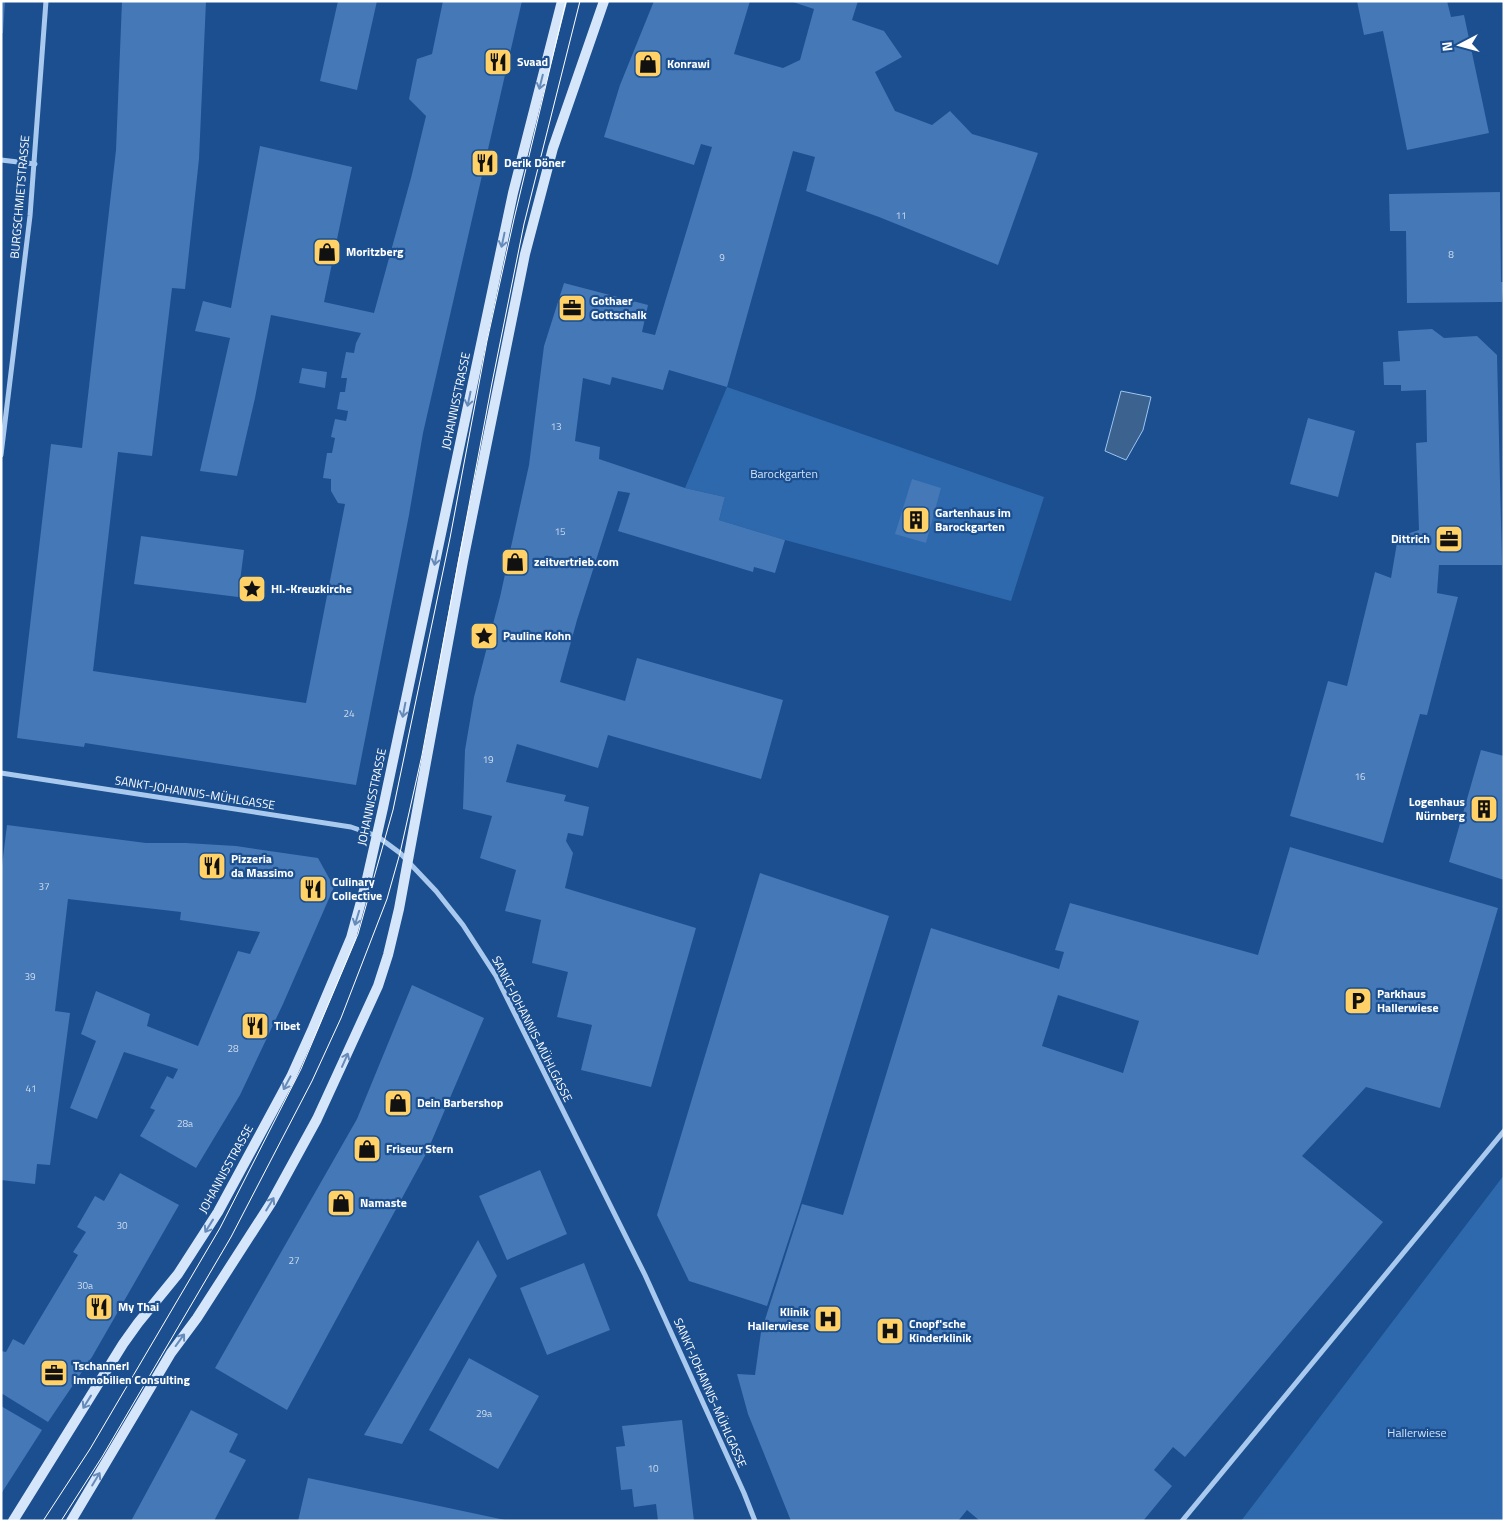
<svg xmlns="http://www.w3.org/2000/svg" width="1505" height="1522" font-family="'Titillium Web',sans-serif">
	<style>
		.green { fill: #2e69ad }
		.water { fill: #3c6290; stroke: #9cc4f0 }
		.building { fill: #4478b7; fill-rule: evenodd }
		.lines { fill: none; stroke-linecap: round; stroke-linejoin: round }
		.street { stroke: #a9c9ee; stroke-width: 5 }
		.secondary { stroke: #d6e6fa; stroke-width: 10 }
		.tram { stroke: #fff; stroke-width: 1 }
		.oneway { stroke: #668bba }
		.labels { text-anchor: middle; stroke-width: 4.5; stroke-linejoin: round; paint-order: stroke }
		.number-label { font-size: 10px; fill: #d0dded }
		.poi-label { font-size: 12px; font-weight: bold; fill: #fff; stroke: #1b4f8f; text-anchor: start }
		.street-label { font-size: 12px; fill: #fff; stroke: #1b4f8f }
		.park-label { font-size: 12px; fill: #cfe3fa; stroke: #1b4f8f }
	</style>
	<rect width="100%" height="100%" fill="#1b4f8f"/>
	<!-- green -->
	<path class="green" d="M 727,387 L 1044,497 L 1011,601 L 785,540 L 719,520 L 725,497 L 685,488 Z
		M 1504,1175 L 1504,1521 L 1241,1521 Z"/>
	<!-- water -->
	<path class="water" d="M 1121,391 L 1151,397 L 1143,430 L 1126,460 L 1105,451 Z"/>
	<!-- building -->
	<path class="building" d="M 1,1 L 5,1 L 3,33 L 1,33 Z
		M 122,1 L 206,1 L 199,159 L 185,289 L 172,288 L 152,456 L 118,452 L 93,671 L 306,703 L 345,504 L 338,503 L 331,491 L 331,479 L 323,478 L 327,453 L 332,453 L 335,438 L 331,437 L 335,419 L 346,421 L 347,417 L 348,411 L 337,409 L 340,392 L 345,392 L 347,378 L 341,378 L 346,352 L 354,353 L 356,343 L 361,333 L 271,315 L 255,398 L 237,476 L 200,471 L 230,338 L 195,331 L 203,301 L 231,308 L 260,146 L 352,167 L 324,302 L 374,313 L 411,178 L 426,116 L 409,99 L 417,59 L 432,54 L 443,1 L 522,1 L 423,433 L 409,515 L 356,785 L 85,743 L 84,747 L 17,738 L 51,444 L 82,448 L 116,150 Z
		M 338,1 L 377,1 L 357,90 L 320,81 Z
		M 654,1 L 750,1 L 734,54 L 783,68 L 800,60 L 814,9 L 790,1 L 858,1 L 852,20 L 884,31 L 902,57 L 875,72 L 895,111 L 932,125 L 950,111 L 972,134 L 1038,153 L 998,265 L 879,217 L 806,191 L 815,157 L 793,151 L 727,387 L 669,370 L 663,390 L 612,377 L 610,385 L 583,378 L 575,441 L 600,447 L 599,459 L 685,488 L 725,497 L 719,520 L 785,540 L 775,573 L 754,567 L 753,572 L 618,531 L 630,493 L 618,491 L 577,620 L 560,682 L 625,701 L 637,658 L 783,700 L 761,779 L 608,735 L 598,768 L 517,744 L 506,782 L 566,795 L 564,801 L 589,807 L 583,836 L 568,833 L 566,841 L 573,853 L 565,888 L 696,928 L 651,1087 L 581,1070 L 592,1025 L 557,1017 L 568,972 L 532,963 L 541,920 L 505,911 L 516,870 L 480,858 L 492,816 L 463,809 L 465,750 L 474,697 L 500,597 L 529,465 L 544,346 L 564,283 L 648,305 L 642,332 L 655,335 L 712,147 L 701,144 L 694,165 L 604,137 L 620,85 Z
		M 1357,1 L 1447,1 L 1451,17 L 1464,15 L 1489,133 L 1407,150 L 1383,31 L 1364,35 Z
		M 1500,192 L 1501,282 L 1504,282 L 1502,302 L 1407,303 L 1406,231 L 1390,231 L 1389,194 Z
		M 1432,329 L 1444,338 L 1477,336 L 1497,355 L 1502,565 L 1439,565 L 1437,593 L 1458,597 L 1427,715 L 1420,714 L 1383,843 L 1290,816 L 1328,681 L 1347,686 L 1375,572 L 1391,578 L 1398,537 L 1419,530 L 1416,443 L 1427,442 L 1426,390 L 1401,391 L 1401,385 L 1384,385 L 1383,362 L 1400,361 L 1398,331 Z
		M 302,368 L 327,372 L 325,388 L 299,383 Z
		M 1308,418 L 1355,431 L 1338,497 L 1290,484 Z
		M 912,479 L 941,488 L 926,543 L 895,534 Z
		M 141,536 L 244,550 L 238,597 L 134,584 Z
		M 1481,750 L 1504,756 L 1504,880 L 1449,862 Z
		M 7,825 L 146,843 L 186,843 L 236,846 L 318,858 L 334,887 L 283,1004 L 240,1095 L 196,1168 L 140,1136 L 155,1110 L 150,1108 L 167,1076 L 173,1079 L 178,1069 L 124,1052 L 97,1119 L 70,1108 L 96,1041 L 81,1034 L 96,991 L 150,1014 L 147,1026 L 198,1046 L 238,951 L 250,954 L 260,932 L 180,920 L 181,912 L 68,899 L 55,1011 L 70,1013 L 50,1165 L 37,1164 L 35,1184 L 1,1180 L 1,874 Z
		M 1290,847 L 1498,908 L 1440,1108 L 1366,1087 L 1302,1156 L 1383,1222 L 1185,1457 L 1173,1447 L 1154,1470 L 1172,1486 L 1143,1521 L 980,1521 L 967,1510 L 958,1521 L 791,1521 L 748,1414 L 737,1374 L 755,1375 L 761,1332 L 802,1204 L 843,1215 L 931,928 L 1059,969 L 1064,952 L 1055,950 L 1070,903 L 1258,955 ZM 1058,995 L 1139,1021 L 1123,1073 L 1042,1046 Z
		M 760,873 L 889,916 L 800,1205 L 767,1306 L 689,1281 L 657,1215 Z
		M 412,985 L 484,1018 L 427,1152 L 287,1410 L 215,1368 L 357,1119 Z
		M 540,1170 L 567,1234 L 507,1260 L 479,1196 Z
		M 120,1173 L 179,1205 L 92,1357 L 48,1422 L 1,1393 L 1,1351 L 6,1352 L 13,1339 L 24,1345 L 78,1255 L 73,1252 L 86,1232 L 77,1227 L 95,1196 L 104,1201 Z
		M 478,1240 L 497,1276 L 402,1444 L 364,1435 Z
		M 584,1263 L 610,1330 L 547,1355 L 520,1288 Z
		M 469,1358 L 539,1396 L 498,1469 L 429,1430 Z
		M 1,1406 L 42,1430 L 1,1494 Z
		M 191,1410 L 238,1434 L 229,1452 L 246,1460 L 214,1521 L 131,1521 Z
		M 682,1420 L 694,1521 L 658,1521 L 656,1504 L 634,1507 L 632,1489 L 621,1490 L 616,1447 L 625,1446 L 622,1426 Z
		M 308,1478 L 505,1520 L 505,1521 L 298,1521 Z"/>
	<g class="lines">
		<!-- street -->
		<path class="street" d="M 1,160 L 35,164
			M 1,455 L 30,216 L 46,1
			M 1,773 L 351,827 L 377,836 L 400,853 L 436,891 L 463,925 L 496,976 L 645,1275 L 744,1493 L 755,1521
			M 1182,1521 L 1504,1131"/>
		<!-- secondary -->
		<path class="secondary" d="M 13,1521 L 123,1344 L 138,1323 L 178,1274 L 218,1212 L 291,1077 L 313,1028 L 351,938 L 366,883 L 383,808 L 513,193 L 562,1
			M 71,1521 L 171,1353 L 197,1318 L 271,1203 L 317,1119 L 378,986 L 388,955 L 399,909 L 463,561 L 525,254 L 553,148 L 604,1"/>
		<!-- tram -->
		<path class="tram" d="M 43,1521 L 90,1449 L 220,1228 L 301,1069 L 358,934 L 393,810 L 450,538 L 487,341 L 514,219 L 566,1
			M 61,1521 L 102,1457 L 231,1237 L 312,1081 L 341,1018 L 387,899 L 400,853 L 422,755 L 492,383 L 524,224 L 580,1"/>
	</g>
	<!-- one-way arrows -->
	<defs><path id="oneway-shaft" d="M-6 0H5M1.5-3L5.5 0L1.5 3" fill="none" stroke-width="1.6" stroke-linecap="round" stroke-linejoin="round" transform="scale(1.25)"/></defs>
	<g class="oneway">
		<use href="#oneway-shaft" transform="translate(541 82) rotate(104)"/>
		<use href="#oneway-shaft" transform="translate(503 240) rotate(102)"/>
		<use href="#oneway-shaft" transform="translate(469 399) rotate(102)"/>
		<use href="#oneway-shaft" transform="translate(436 558) rotate(102)"/>
		<use href="#oneway-shaft" transform="translate(404 710) rotate(101)"/>
		<use href="#oneway-shaft" transform="translate(357 918) rotate(107)"/>
		<use href="#oneway-shaft" transform="translate(345 1060) rotate(-66)"/>
		<use href="#oneway-shaft" transform="translate(287 1083) rotate(118)"/>
		<use href="#oneway-shaft" transform="translate(270 1204) rotate(-59)"/>
		<use href="#oneway-shaft" transform="translate(209 1226) rotate(122)"/>
		<use href="#oneway-shaft" transform="translate(180 1340) rotate(-54)"/>
		<use href="#oneway-shaft" transform="translate(87 1402) rotate(122)"/>
		<use href="#oneway-shaft" transform="translate(96 1479) rotate(-59)"/>
	</g>
	<!-- icons -->
	<defs>
		<symbol id="restaurant-square" viewBox="-11 -11 22 22"><rect x="-9" y="-9" width="18" height="18" rx="4" fill="#ffd166" stroke="#1b4f8f"/><path d="M-5-6h1v4h1v-4h1v4h1v-4h1v5L-1.5 .5V6h-2V.5L-5-1ZM5-6V6H3V1.5H1.5Q1.5-4 5-6Z" fill="#111"/></symbol>
		<symbol id="shop-square" viewBox="-11 -11 22 22"><rect x="-9" y="-9" width="18" height="18" rx="4" fill="#ffd166" stroke="#1b4f8f"/><path d="M-5-2.5h2.3a2.7 3.5 0 0 1 5.4 0H5L5.5 6h-11ZM-1.5-2.5h3a1.5 2.3 0 0 0-3 0Z" fill="#111"/></symbol>
		<symbol id="office-square" viewBox="-11 -11 22 22"><rect x="-9" y="-9" width="18" height="18" rx="4" fill="#ffd166" stroke="#1b4f8f"/><path d="M-6-3h4V-5.5h4V-3h4V5H-6ZM-1-4.5V-3h2v-1.5ZM-6 0V1H6V0Z" fill="#111"/></symbol>
		<symbol id="building-square" viewBox="-11 -11 22 22"><rect x="-9" y="-9" width="18" height="18" rx="4" fill="#ffd166" stroke="#1b4f8f"/><path d="M-4-6H4V6H1V3H-1V6H-4ZM-2.5-4.3h1.7v1.8h-1.7ZM.8-4.3h1.7v1.8H.8ZM-2.5-1h1.7V.8h-1.7ZM.8-1h1.7V.8H.8Z" fill="#111"/></symbol>
		<symbol id="sight-square" viewBox="-11 -11 22 22"><rect x="-9" y="-9" width="18" height="18" rx="4" fill="#ffd166" stroke="#1b4f8f"/><path d="M0-6L1.8-2.2L6-1.7L2.9 1.2L3.7 5.4L0 3.3L-3.7 5.4L-2.9 1.2L-6-1.7L-1.8-2.2Z" fill="#111"/></symbol>
		<symbol id="parking-square" viewBox="-11 -11 22 22"><rect x="-9" y="-9" width="18" height="18" rx="4" fill="#ffd166" stroke="#1b4f8f"/><path d="M-3.5-5.5H1a3.5 3.5 0 0 1 0 7H-1V5.5H-3.5ZM-1-3.4V-.6H.8a1.4 1.4 0 0 0 0-2.8Z" fill="#111"/></symbol>
		<symbol id="hospital-square" viewBox="-11 -11 22 22"><rect x="-9" y="-9" width="18" height="18" rx="4" fill="#ffd166" stroke="#1b4f8f"/><path d="M-5-5h3v3.5h4V-5h3V5h-3V1.5h-4V5h-3Z" fill="#111"/></symbol>
	</defs>
	<g fill-rule="evenodd">
		<use href="#restaurant-square" x="482" y="46" width="32" height="32"/>
		<use href="#shop-square" x="632" y="48" width="32" height="32"/>
		<use href="#restaurant-square" x="469" y="147" width="32" height="32"/>
		<use href="#shop-square" x="311" y="236" width="32" height="32"/>
		<use href="#office-square" x="556" y="292" width="32" height="32"/>
		<use href="#building-square" x="900" y="504" width="32" height="32"/>
		<use href="#office-square" x="1433" y="523" width="32" height="32"/>
		<use href="#shop-square" x="499" y="546" width="32" height="32"/>
		<use href="#sight-square" x="236" y="573" width="32" height="32"/>
		<use href="#sight-square" x="468" y="620" width="32" height="32"/>
		<use href="#building-square" x="1468" y="793" width="32" height="32"/>
		<use href="#restaurant-square" x="196" y="850" width="32" height="32"/>
		<use href="#restaurant-square" x="297" y="873" width="32" height="32"/>
		<use href="#parking-square" x="1342" y="985" width="32" height="32"/>
		<use href="#restaurant-square" x="239" y="1010" width="32" height="32"/>
		<use href="#shop-square" x="382" y="1087" width="32" height="32"/>
		<use href="#shop-square" x="351" y="1133" width="32" height="32"/>
		<use href="#shop-square" x="325" y="1187" width="32" height="32"/>
		<use href="#restaurant-square" x="83" y="1291" width="32" height="32"/>
		<use href="#hospital-square" x="812" y="1303" width="32" height="32"/>
		<use href="#hospital-square" x="874" y="1315" width="32" height="32"/>
		<use href="#office-square" x="38" y="1357" width="32" height="32"/>
	</g>
	<g class="labels">
		<!-- number labels -->
		<g class="number-label">
			<text x="901" y="219">11</text>
			<text x="1451" y="258">8</text>
			<text x="722" y="261">9</text>
			<text x="556" y="430">13</text>
			<text x="560" y="535">15</text>
			<text x="349" y="717">24</text>
			<text x="488" y="763">19</text>
			<text x="1360" y="780">16</text>
			<text x="44" y="890">37</text>
			<text x="30" y="980">39</text>
			<text x="233" y="1052">28</text>
			<text x="31" y="1092">41</text>
			<text x="185" y="1127">28a</text>
			<text x="122" y="1229">30</text>
			<text x="294" y="1264">27</text>
			<text x="85" y="1289">30a</text>
			<text x="484" y="1417">29a</text>
			<text x="653" y="1472">10</text>
		</g>
		<!-- poi labels -->
		<g class="poi-label">
			<text x="517" y="66">Svaad</text>
			<text x="667" y="68">Konrawi</text>
			<text x="504" y="167">Derik Döner</text>
			<text x="346" y="256">Moritzberg</text>
			<text x="591" y="305">Gothaer<tspan x="591" dy="14">Gottschalk</tspan></text>
			<text x="935" y="517">Gartenhaus im<tspan x="935" dy="14">Barockgarten</tspan></text>
			<text x="1430" y="543" text-anchor="end">Dittrich</text>
			<text x="534" y="566">zeitvertrieb.com</text>
			<text x="271" y="593">Hl.-Kreuzkirche</text>
			<text x="503" y="640">Pauline Kohn</text>
			<text x="1465" y="806" text-anchor="end">Logenhaus<tspan x="1465" dy="14">Nürnberg</tspan></text>
			<text x="231" y="863">Pizzeria<tspan x="231" dy="14">da Massimo</tspan></text>
			<text x="332" y="886">Culinary<tspan x="332" dy="14">Collective</tspan></text>
			<text x="1377" y="998">Parkhaus<tspan x="1377" dy="14">Hallerwiese</tspan></text>
			<text x="274" y="1030">Tibet</text>
			<text x="417" y="1107">Dein Barbershop</text>
			<text x="386" y="1153">Friseur Stern</text>
			<text x="360" y="1207">Namaste</text>
			<text x="118" y="1311">My Thai</text>
			<text x="809" y="1316" text-anchor="end">Klinik<tspan x="809" dy="14">Hallerwiese</tspan></text>
			<text x="909" y="1328">Cnopf'sche<tspan x="909" dy="14">Kinderklinik</tspan></text>
			<text x="73" y="1370">Tschannerl<tspan x="73" dy="14">Immobilien Consulting</tspan></text>
		</g>
		<!-- street labels -->
		<g class="street-label">
			<text transform="translate(20 197) rotate(-85)" y="4">BURGSCHMIETSTRASSE</text>
			<text transform="translate(456 401) rotate(-78)" y="4">JOHANNISSTRASSE</text>
			<text transform="translate(195 793) rotate(9)" y="4">SANKT-JOHANNIS-MÜHLGASSE</text>
			<text transform="translate(372 797) rotate(-78)" y="4">JOHANNISSTRASSE</text>
			<text transform="translate(532 1029) rotate(63)" y="4">SANKT-JOHANNIS-MÜHLGASSE</text>
			<text transform="translate(226 1169) rotate(-61)" y="4">JOHANNISSTRASSE</text>
			<text transform="translate(710 1393) rotate(66)" y="4">SANKT-JOHANNIS-MÜHLGASSE</text>
		</g>
		<!-- park labels -->
		<g class="park-label">
			<text x="784" y="478">Barockgarten</text>
			<text x="1417" y="1437">Hallerwiese</text>
		</g>
	</g>
	<!-- border -->
	<rect width="1505" height="1522" fill="none" stroke="#ffffff" stroke-width="5"/>
	<!-- north arrow -->
	<g transform="translate(1460 45) rotate(264)" stroke="#1b4f8f" stroke-width="4" paint-order="stroke">
	<path d="M0-4L9 19L0 12L-9 19Z" fill="#ffffff"/>
	<text y="-8" font-size="14" font-weight="bold" text-anchor="middle" fill="#ffffff">N</text>
	</g>
</svg>
